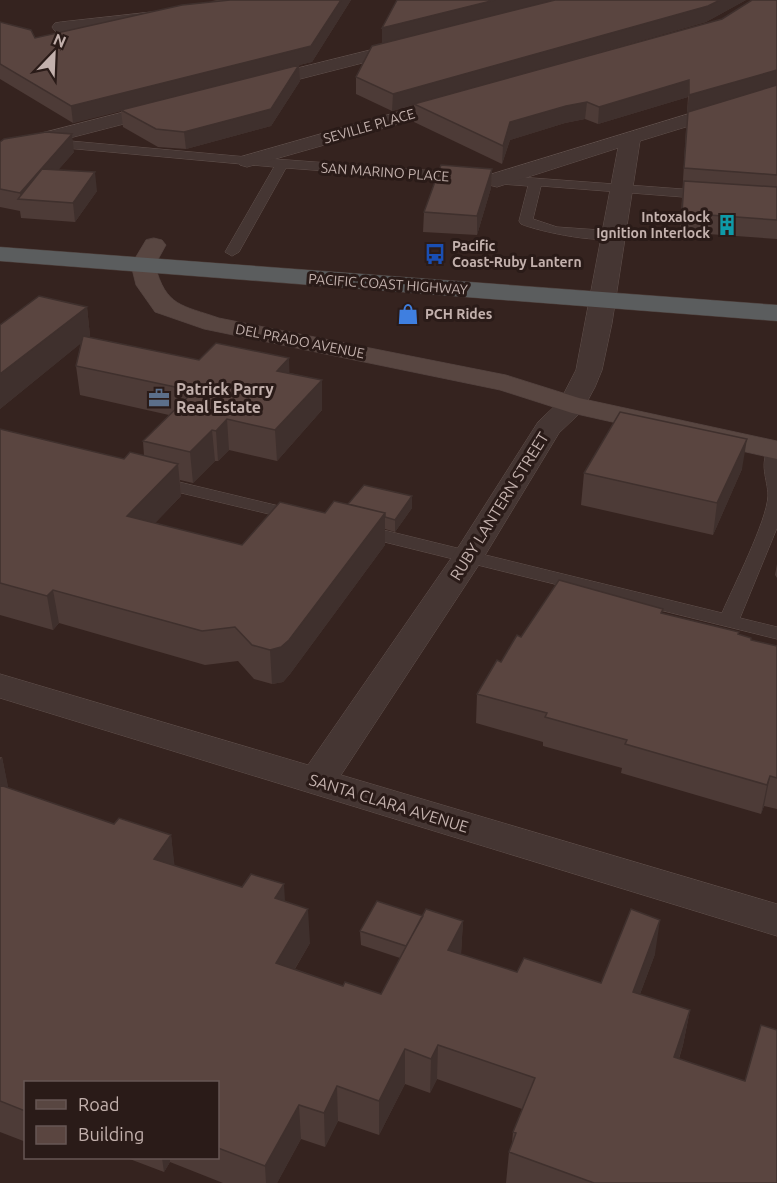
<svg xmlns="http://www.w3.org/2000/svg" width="777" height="1183" font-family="Ubuntu,sans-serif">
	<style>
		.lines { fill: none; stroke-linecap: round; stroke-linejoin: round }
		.service-casing { stroke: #61514d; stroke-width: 1 }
		.minor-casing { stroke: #61514d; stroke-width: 1 }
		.tertiary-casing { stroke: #61514d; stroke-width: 1 }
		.secondary-casing { stroke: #4f3f3c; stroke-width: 1 }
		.trunk-casing { stroke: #4d3e3a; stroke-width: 1 }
		.service { fill: #453633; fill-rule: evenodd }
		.minor { fill: #453633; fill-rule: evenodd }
		.tertiary { fill: #453633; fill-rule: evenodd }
		.secondary { fill: #584641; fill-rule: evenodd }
		.trunk { fill: #5b5d5e; fill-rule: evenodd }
		.wall { fill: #4d3b37 }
		.shaded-wall { fill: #3f302d }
		.building { fill: #5a4540; stroke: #3f302d; stroke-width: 1.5 }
		.labels { text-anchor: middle; stroke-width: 6; stroke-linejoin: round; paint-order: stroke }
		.far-street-label { font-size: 14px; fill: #c3b1ad; stroke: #2a1b18 }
		.far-poi-label { font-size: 14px; font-weight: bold; fill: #c3b1ad; stroke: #2a1b18; text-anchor: start }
		.poi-label { font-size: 16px; font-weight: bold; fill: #c3b1ad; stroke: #2a1b18; text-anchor: start }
		.street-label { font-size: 16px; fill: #c3b1ad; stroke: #2a1b18 }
	</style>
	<rect width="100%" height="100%" fill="#35231f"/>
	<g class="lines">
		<defs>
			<path id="service" d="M 48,139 L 247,157 L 709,191 L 716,195 L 709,199 L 541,186 L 533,219 L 557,227 L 614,231 L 621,235 C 609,247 537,231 521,224 L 519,221 L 528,186 L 286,168 L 239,252 L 232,256 L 225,252 L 274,167 L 44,146 L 44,140 Z
				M 777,445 L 777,528 L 740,618 L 777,627 L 777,639 L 352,534 L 350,530 L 352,526 L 359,524 L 722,613 C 733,587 767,521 768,496 C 768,479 758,464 770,446 Z
				M 154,476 L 304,512 L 307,516 L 304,520 L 298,521 L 148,485 L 145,481 L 148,477 Z"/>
			<path id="minor" d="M 152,12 L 158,13 L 161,17 L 158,21 L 61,32 L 55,31 L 52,27 L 55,23 L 61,22 Z
				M 777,87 L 777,99 L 640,141 L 612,323 L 602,370 L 595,387 L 582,411 L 559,433 L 484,557 L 341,775 L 777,904 L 777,936 L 0,698 L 0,674 L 308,765 L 452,557 L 538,422 L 560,401 L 576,370 L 618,148 L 497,187 L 489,185 L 486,180 L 489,175 Z
				M 458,95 L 465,97 L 468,101 L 465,105 L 247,167 L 240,165 L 236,161 L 240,157 Z"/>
			<path id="tertiary" d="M 411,40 L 417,41 L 420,45 L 417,49 L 257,90 L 250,88 L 247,84 L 250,80 Z
				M 167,101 L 174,103 L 177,107 L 174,111 L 0,156 L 0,144 Z"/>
			<path id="secondary" d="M 154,238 L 162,240 L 166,245 L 155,265 C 166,307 182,305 219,318 L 506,375 L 579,398 L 777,441 L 777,459 L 572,413 L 500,390 L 204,329 L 155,312 L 136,285 L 131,265 L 146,240 Z"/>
			<path id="trunk" d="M 0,247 L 777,305 L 777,321 L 0,261 Z"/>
		</defs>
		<!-- service casing -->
		<use href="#service" class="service-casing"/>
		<!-- minor casing -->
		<use href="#minor" class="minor-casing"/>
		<!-- tertiary casing -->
		<use href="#tertiary" class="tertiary-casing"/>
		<!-- secondary casing -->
		<use href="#secondary" class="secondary-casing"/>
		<!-- trunk casing -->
		<use href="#trunk" class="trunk-casing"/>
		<!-- service -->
		<use href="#service" class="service"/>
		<!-- minor -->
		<use href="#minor" class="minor"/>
		<!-- tertiary -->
		<use href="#tertiary" class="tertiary"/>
		<!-- secondary -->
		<use href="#secondary" class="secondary"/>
		<!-- trunk -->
		<use href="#trunk" class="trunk"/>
	</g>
	<!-- wall -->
	<path class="wall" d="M 212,0 L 351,0 L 312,62 L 299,65 L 300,81 L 271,126 L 186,149 L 158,147 L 123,127 L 121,111 L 73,123 L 0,79 L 0,22 L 35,38 L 217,1 Z
		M 555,0 L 746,0 L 706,22 L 538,70 L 722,19 L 777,0 L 777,239 L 680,232 L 686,129 L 688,112 L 704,107 L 687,112 L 688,97 L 598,124 L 585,119 L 565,123 L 510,140 L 502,164 L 414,122 L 414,105 L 392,111 L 356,94 L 356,77 L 382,44 Z
		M 0,142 L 74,152 L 58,170 L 97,191 L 75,222 L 21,218 L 20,211 L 0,207 Z
		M 492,169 L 491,188 L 477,235 L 423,232 L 424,212 Z
		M 87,307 L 90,336 L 89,337 L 199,360 L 290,373 L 322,380 L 322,410 L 277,461 L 229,450 L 218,461 L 215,461 L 193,483 L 180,480 L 181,496 L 155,523 L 242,545 L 348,504 L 412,508 L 395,532 L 385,529 L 385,545 L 290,674 L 283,682 L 272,684 L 254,679 L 238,661 L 205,665 L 59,623 L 53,630 L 0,615 L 0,429 L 124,459 L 144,456 L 143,441 L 169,415 L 80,395 L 76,366 L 81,343 L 0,409 L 0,325 Z
		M 742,469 L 713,535 L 581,505 L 584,473 Z
		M 777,564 L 777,578 L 775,575 Z
		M 663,609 L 662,613 L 739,634 L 751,640 L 777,646 L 777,809 L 764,806 L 761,814 L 621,773 L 622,768 L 543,746 L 543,742 L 476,723 L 477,694 L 521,637 Z
		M 0,757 L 2,757 L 8,788 L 114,824 L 171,835 L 174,865 L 285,902 L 310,943 L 295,969 L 343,986 L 381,994 L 400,958 L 361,945 L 360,931 L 423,916 L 463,921 L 461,954 L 517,972 L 601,983 L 655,954 L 640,994 L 690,1010 L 683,1045 L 679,1059 L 777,1183 L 506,1183 L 509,1152 L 512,1143 L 513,1132 L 522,1109 L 437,1079 L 430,1093 L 405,1084 L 379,1135 L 338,1121 L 325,1147 L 301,1139 L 277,1183 L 223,1183 L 170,1162 L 164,1172 L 127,1158 L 218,1158 L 218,1083 L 26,1083 L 26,1142 L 0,1132 Z"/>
	<!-- shaded-wall -->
	<path class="shaded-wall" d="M 341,0 L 351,0 L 312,62 L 299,65 L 300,81 L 271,126 L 186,149 L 184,132 L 121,110 L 121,111 L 73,123 L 71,106 Z
		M 495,0 L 554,0 L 382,44 L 382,28 Z
		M 720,0 L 746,0 L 706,22 L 392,111 L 393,94 Z
		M 777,70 L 777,86 L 687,112 L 689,95 Z
		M 689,80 L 688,97 L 598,124 L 599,107 Z
		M 587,102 L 585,119 L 565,123 L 510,140 L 502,164 L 503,146 L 510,122 L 566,106 Z
		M 72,134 L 74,152 L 32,200 L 21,199 L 20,193 Z
		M 492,169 L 491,188 L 477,235 L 477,216 Z
		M 95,172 L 97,191 L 75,222 L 73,203 Z
		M 87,307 L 90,336 L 0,409 L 0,374 Z
		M 289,358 L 290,388 L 277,371 Z
		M 322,380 L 322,410 L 277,461 L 275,430 Z
		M 227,419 L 229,450 L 218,461 L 216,431 Z
		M 212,430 L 215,461 L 193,483 L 190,452 Z
		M 747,439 L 742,469 L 713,535 L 717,503 Z
		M 178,464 L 181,496 L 131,548 L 127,516 Z
		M 412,496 L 412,508 L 395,532 L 395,520 Z
		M 385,513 L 385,545 L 290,674 L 283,682 L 272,684 L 270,650 Z
		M 53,590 L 59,623 L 53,630 L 47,596 Z
		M 2,757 L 9,791 L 0,801 L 0,760 Z
		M 770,776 L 764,806 L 761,814 L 767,785 Z
		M 171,835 L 175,869 L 154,859 Z
		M 284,884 L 286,918 L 275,898 Z
		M 308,909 L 310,943 L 278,997 L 276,963 Z
		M 660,920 L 655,954 L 628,1026 L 633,992 Z
		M 463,921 L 461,955 L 448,950 Z
		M 690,1010 L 683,1045 L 668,1091 L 674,1057 Z
		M 438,1045 L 437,1079 L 430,1093 L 431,1059 Z
		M 405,1049 L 405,1084 L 379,1135 L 379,1101 Z
		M 337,1086 L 338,1121 L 325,1147 L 324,1113 Z
		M 299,1105 L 301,1139 L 277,1183 L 266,1183 L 265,1166 Z
		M 162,1158 L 170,1158 L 170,1162 L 164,1172 Z"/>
	<!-- building -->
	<path class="building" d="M 230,0 L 341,0 L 311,46 L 71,106 L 0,64 L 0,22 L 31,30 L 35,38 L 182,5 Z
		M 397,0 L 495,0 L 382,28 Z
		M 555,0 L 720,0 L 708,6 L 393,94 L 356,77 L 372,46 Z
		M 752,0 L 777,0 L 777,70 L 689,95 L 689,80 L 599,107 L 587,102 L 566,106 L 510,122 L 503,146 L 414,104 L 722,19 Z
		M 299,65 L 271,109 L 184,132 L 156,129 L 121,110 Z
		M 777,85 L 777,175 L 684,168 L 688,112 Z
		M 46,132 L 72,134 L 20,193 L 0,189 L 0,142 L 4,139 Z
		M 441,165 L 492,169 L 477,216 L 424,212 Z
		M 42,169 L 95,172 L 73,203 L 18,199 Z
		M 684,181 L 777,187 L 777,220 L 682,213 Z
		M 39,296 L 87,307 L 0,374 L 0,325 Z
		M 83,336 L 199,360 L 216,343 L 289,358 L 277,371 L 322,380 L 275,430 L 227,419 L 216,431 L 212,430 L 190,452 L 143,441 L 194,391 L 76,366 Z
		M 620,412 L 747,439 L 717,503 L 584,473 Z
		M 0,429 L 124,459 L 130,452 L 178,464 L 127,516 L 242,545 L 280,502 L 325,513 L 334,501 L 385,513 L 289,640 L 281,647 L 270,650 L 252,645 L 235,627 L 202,631 L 53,590 L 47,596 L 0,583 Z
		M 364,485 L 412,496 L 395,520 L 385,517 L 385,513 L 348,504 Z
		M 559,580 L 663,609 L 661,613 L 739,632 L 738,634 L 751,638 L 751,640 L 777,646 L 777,778 L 770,776 L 767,785 L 625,744 L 627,740 L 545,717 L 547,713 L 477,694 L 497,660 L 501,662 L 517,635 L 521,637 Z
		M 0,785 L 114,824 L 119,818 L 171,835 L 154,859 L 242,887 L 251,874 L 284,884 L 275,898 L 308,909 L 276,963 L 343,986 L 345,982 L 381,994 L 426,909 L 463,921 L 448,950 L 517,972 L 524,958 L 601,983 L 631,909 L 660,920 L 633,992 L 690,1010 L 674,1057 L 745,1081 L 761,1025 L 777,1030 L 777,1183 L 594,1183 L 509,1152 L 516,1133 L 513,1132 L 535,1078 L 438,1045 L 431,1059 L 405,1049 L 379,1101 L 337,1086 L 324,1113 L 299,1105 L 265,1166 L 218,1148 L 218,1083 L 26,1083 L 25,1111 L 0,1101 Z
		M 377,901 L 423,916 L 406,946 L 360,931 Z"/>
	<!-- icons -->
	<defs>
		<symbol id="building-bare" viewBox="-9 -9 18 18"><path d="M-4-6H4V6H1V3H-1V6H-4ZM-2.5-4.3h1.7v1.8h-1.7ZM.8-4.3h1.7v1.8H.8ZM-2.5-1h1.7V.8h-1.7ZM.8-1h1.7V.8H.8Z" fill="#0f9aa8" stroke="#2a1b18" stroke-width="2.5" paint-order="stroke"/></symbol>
		<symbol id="bus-bare" viewBox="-9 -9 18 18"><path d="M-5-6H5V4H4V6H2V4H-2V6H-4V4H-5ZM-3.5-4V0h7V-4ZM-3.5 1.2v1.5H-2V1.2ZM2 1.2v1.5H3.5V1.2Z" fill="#1a4fb4" stroke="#2a1b18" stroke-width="2.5" paint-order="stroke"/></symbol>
		<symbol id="shop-bare" viewBox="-9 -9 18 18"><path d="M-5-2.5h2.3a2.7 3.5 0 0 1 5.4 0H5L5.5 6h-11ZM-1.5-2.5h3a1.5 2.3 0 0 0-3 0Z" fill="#3f7fe0" stroke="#2a1b18" stroke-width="2.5" paint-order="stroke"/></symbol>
		<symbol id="office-bare" viewBox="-9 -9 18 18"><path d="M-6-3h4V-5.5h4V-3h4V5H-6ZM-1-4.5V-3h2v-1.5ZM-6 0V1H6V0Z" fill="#5c6f8a" stroke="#2a1b18" stroke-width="2.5" paint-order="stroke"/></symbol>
	</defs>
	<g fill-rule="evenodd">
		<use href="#building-bare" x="712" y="210" width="30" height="30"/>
		<use href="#bus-bare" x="420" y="239" width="30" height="30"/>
		<use href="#shop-bare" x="393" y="299" width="30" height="30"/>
		<use href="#office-bare" x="144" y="383" width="30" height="30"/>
	</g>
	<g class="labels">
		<!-- far-street labels -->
		<g class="far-street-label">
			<text transform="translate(369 126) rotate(-16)" y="5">SEVILLE PLACE</text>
			<text transform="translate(385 172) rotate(4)" y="5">SAN MARINO PLACE</text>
			<text transform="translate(388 284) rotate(4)" y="5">PACIFIC COAST HIGHWAY</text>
			<text transform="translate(300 341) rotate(11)" y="5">DEL PRADO AVENUE</text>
		</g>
		<!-- far-poi labels -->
		<g class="far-poi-label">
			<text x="710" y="222" text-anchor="end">Intoxalock<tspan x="710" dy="16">Ignition Interlock</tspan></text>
			<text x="452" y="251">Pacific<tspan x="452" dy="16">Coast-Ruby Lantern</tspan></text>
			<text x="425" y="319">PCH Rides</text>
		</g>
		<!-- poi labels -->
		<g class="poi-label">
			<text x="176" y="395">Patrick Parry<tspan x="176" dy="18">Real Estate</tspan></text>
		</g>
		<!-- street labels -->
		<g class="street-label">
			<text transform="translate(499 506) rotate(-58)" y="6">RUBY LANTERN STREET</text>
			<text transform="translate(389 803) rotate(17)" y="6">SANTA CLARA AVENUE</text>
		</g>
	</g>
	<!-- legend -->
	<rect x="24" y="1081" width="195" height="78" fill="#2a1b18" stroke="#675754" stroke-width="1.5"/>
	<rect x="36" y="1100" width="30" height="9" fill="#584641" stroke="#675754" stroke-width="1.5"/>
	<text x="78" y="1111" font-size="18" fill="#c3b1ad">Road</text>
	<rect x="36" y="1126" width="30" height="18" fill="#5a4540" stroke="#675754" stroke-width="1.5"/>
	<text x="78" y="1141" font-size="18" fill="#c3b1ad">Building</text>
	<!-- north arrow -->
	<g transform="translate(54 54) rotate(23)" stroke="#2a1b18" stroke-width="4.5" paint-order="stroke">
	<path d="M0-4.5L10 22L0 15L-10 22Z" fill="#c3b1ad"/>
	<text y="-9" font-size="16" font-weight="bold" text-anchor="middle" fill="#c3b1ad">N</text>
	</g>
</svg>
